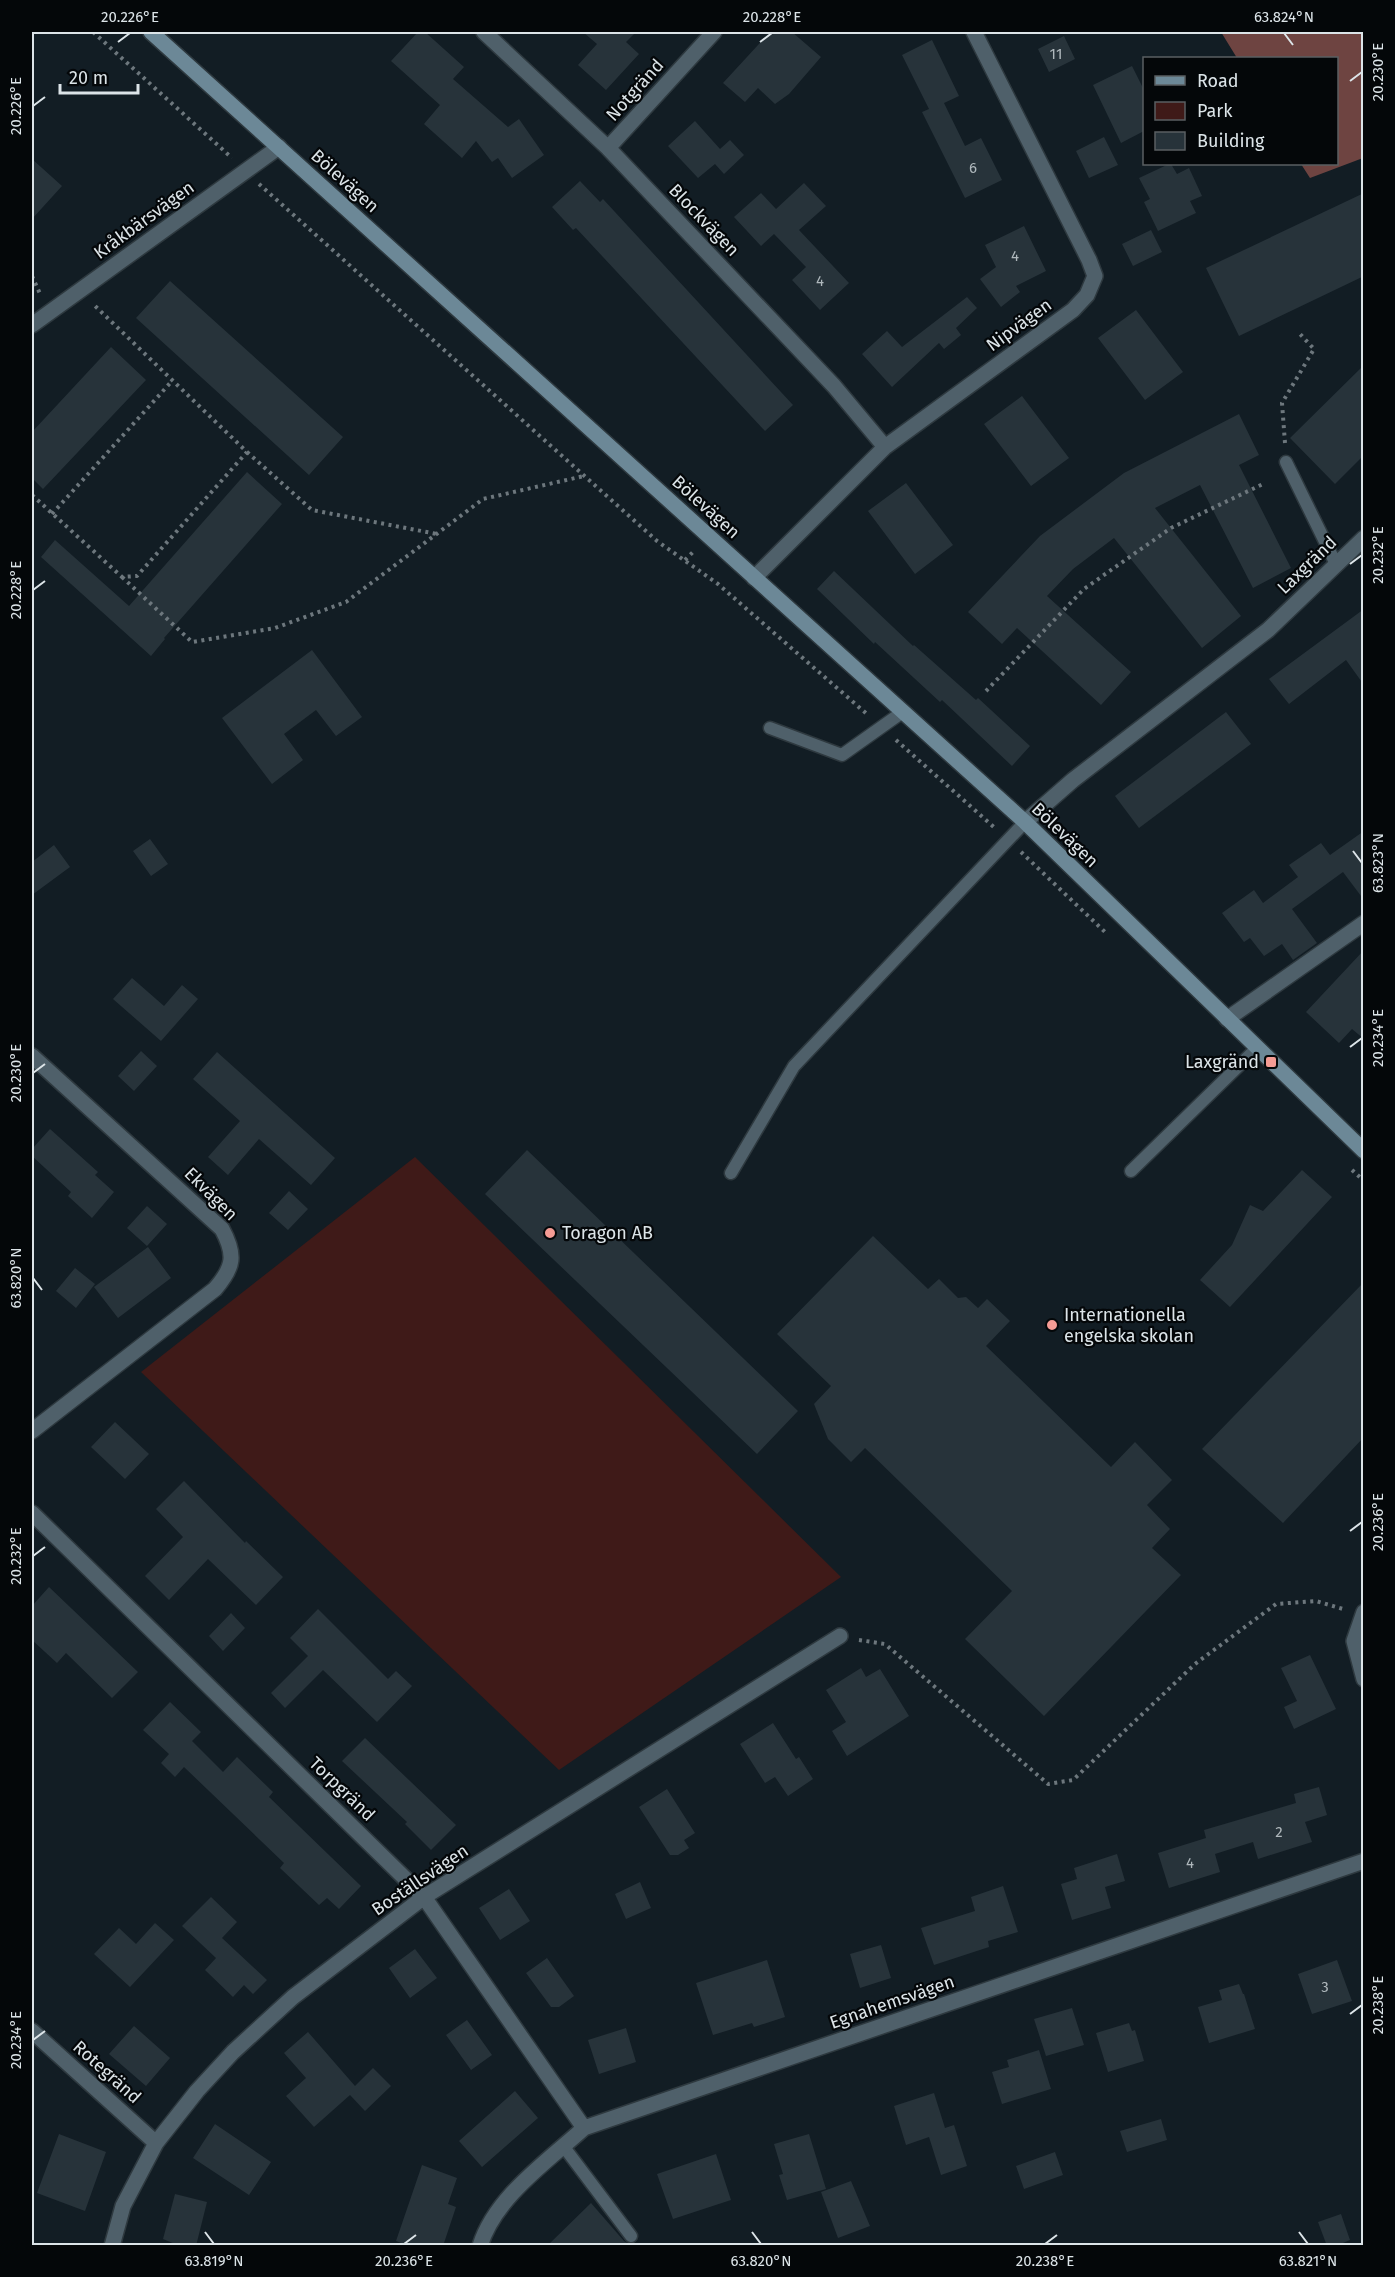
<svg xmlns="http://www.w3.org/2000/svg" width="1395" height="2277" font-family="'Fira Sans',sans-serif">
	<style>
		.green { fill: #3f1a18 }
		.forest { fill: #6e4441 }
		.building { fill: #27333a }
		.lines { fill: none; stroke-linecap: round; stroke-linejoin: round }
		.lane-casing { stroke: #2e393f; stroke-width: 15 }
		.street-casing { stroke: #2e393f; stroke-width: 18 }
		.secondary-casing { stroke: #2e393f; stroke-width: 18 }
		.path { stroke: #6d777d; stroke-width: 4; stroke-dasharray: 3 4.5; stroke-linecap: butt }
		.lane { stroke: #4f606a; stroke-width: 12 }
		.street { stroke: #4f606a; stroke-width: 15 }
		.secondary { stroke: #6c8897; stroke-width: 15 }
		.ticks { fill: none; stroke: #dce4e8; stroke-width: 2 }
		.poi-dot { fill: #f59c95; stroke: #040709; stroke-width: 2 }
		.labels { text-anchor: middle; stroke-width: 4.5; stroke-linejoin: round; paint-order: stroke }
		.number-label { font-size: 15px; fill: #afb8bc }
		.street-label { font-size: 18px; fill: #dce4e8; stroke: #040709 }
		.poi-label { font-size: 18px; fill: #dce4e8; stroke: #040709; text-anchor: start }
		.neatline { fill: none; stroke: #dce4e8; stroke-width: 2 }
		.ticks-label { font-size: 15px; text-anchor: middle; fill: #dce4e8 }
	</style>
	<rect width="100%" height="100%" fill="#121d24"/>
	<!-- green -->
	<path class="green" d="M 415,1157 L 841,1577 L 559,1770 L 141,1372 Z"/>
	<!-- forest -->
	<path class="forest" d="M 1221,32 L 1363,32 L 1363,158 L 1310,178 L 1301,164 L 1336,164 L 1336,58 L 1237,58 Z"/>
	<!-- building -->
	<path class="building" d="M 418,32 L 425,32 L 464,67 L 453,79 L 508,127 L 519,119 L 544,155 L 512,178 L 498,158 L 492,162 L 476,141 L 462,158 L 424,124 L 440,105 L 391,61 Z
		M 583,32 L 636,32 L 626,42 L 639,54 L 606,90 L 578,65 L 597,44 Z
		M 770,32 L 792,32 L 821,57 L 789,94 L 775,104 L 758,88 L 745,102 L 723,83 Z
		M 1064,36 L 1075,59 L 1049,72 L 1038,49 Z
		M 932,40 L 959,96 L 944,103 L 965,146 L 981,138 L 1002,180 L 965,198 L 922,112 L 929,109 L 902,55 Z
		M 1132,66 L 1144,90 L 1144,131 L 1121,143 L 1093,85 Z
		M 695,121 L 720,149 L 730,140 L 744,155 L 724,174 L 715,164 L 698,178 L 668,146 Z
		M 1104,137 L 1118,165 L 1089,178 L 1076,151 Z
		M 32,159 L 62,186 L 32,219 Z
		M 1169,164 L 1171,164 L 1177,174 L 1189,168 L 1202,196 L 1190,201 L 1196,213 L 1158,231 L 1144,202 L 1150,199 L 1139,178 Z
		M 580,181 L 600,202 L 603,199 L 793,405 L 765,431 L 576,228 L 573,230 L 552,207 Z
		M 804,183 L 826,206 L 799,230 L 849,283 L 820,310 L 792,280 L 806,267 L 774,234 L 761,246 L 734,217 L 761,193 L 776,209 Z
		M 1364,193 L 1364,276 L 1239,336 L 1206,268 Z
		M 1024,226 L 1046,271 L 1016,286 L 1020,292 L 1001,307 L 980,279 L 996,267 L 985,245 Z
		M 1151,230 L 1162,252 L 1133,266 L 1122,244 Z
		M 170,281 L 343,437 L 309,475 L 136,318 Z
		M 967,297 L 977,308 L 956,328 L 961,335 L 944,349 L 939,343 L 892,387 L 862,354 L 887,331 L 902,347 Z
		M 1136,310 L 1183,372 L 1145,400 L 1098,338 Z
		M 111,347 L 146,380 L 43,489 L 32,478 L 32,432 Z
		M 1364,365 L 1364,455 L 1335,484 L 1290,438 Z
		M 1022,396 L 1069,458 L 1031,486 L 984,424 Z
		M 1239,414 L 1259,455 L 1239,465 L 1291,568 L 1253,588 L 1200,485 L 1155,508 L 1241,616 L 1202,648 L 1114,538 L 1073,569 L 1047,596 L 1131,672 L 1101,705 L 1017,628 L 1002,644 L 968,612 L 1040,536 L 1124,473 Z
		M 247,472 L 282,504 L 164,638 L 165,639 L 151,656 L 41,557 L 55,540 L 129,606 Z
		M 906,483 L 953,545 L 915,574 L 868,511 Z
		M 834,571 L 913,646 L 914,645 L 976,700 L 978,698 L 1030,746 L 1012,766 L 942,700 L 940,702 L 875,642 L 874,644 L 817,589 Z
		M 1364,609 L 1364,685 L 1346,660 L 1289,704 L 1269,679 Z
		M 312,650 L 362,717 L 336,736 L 316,710 L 284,734 L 303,760 L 272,784 L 222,718 Z
		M 1226,712 L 1251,744 L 1139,828 L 1115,796 Z
		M 1364,831 L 1364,900 L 1343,872 L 1292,909 L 1317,943 L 1293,960 L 1282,944 L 1264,956 L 1250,938 L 1244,942 L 1222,913 L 1254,890 L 1263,903 L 1298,877 L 1289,865 L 1321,843 L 1330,855 Z
		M 150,839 L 168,864 L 151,876 L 133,851 Z
		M 54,845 L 70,867 L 32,895 L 32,862 Z
		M 1364,950 L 1364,1039 L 1352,1029 L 1339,1043 L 1306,1012 Z
		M 132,978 L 164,1006 L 182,985 L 198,999 L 161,1041 L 113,999 Z
		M 141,1051 L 157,1066 L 134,1091 L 118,1076 Z
		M 217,1052 L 335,1158 L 311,1185 L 259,1139 L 228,1175 L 208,1157 L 240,1121 L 193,1079 Z
		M 50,1129 L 98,1172 L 95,1175 L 114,1192 L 92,1218 L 68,1196 L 71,1192 L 32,1156 L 32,1149 Z
		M 527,1150 L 798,1411 L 757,1454 L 485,1194 Z
		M 1302,1170 L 1332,1197 L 1230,1307 L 1200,1280 L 1232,1245 L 1250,1205 L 1263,1211 Z
		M 289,1191 L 308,1209 L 288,1230 L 269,1213 Z
		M 147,1206 L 167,1224 L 147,1246 L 127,1228 Z
		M 873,1236 L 928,1289 L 939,1279 L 958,1298 L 966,1297 L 978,1308 L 987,1299 L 1010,1321 L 986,1346 L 1111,1467 L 1135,1442 L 1172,1480 L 1147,1505 L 1170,1529 L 1152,1548 L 1181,1575 L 1044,1716 L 965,1639 L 1012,1591 L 865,1448 L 851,1462 L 828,1439 L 814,1404 L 831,1386 L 777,1334 Z
		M 148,1247 L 171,1278 L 118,1318 L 94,1287 Z
		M 75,1268 L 95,1284 L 76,1308 L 56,1291 Z
		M 1364,1282 L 1364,1437 L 1283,1523 L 1202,1449 Z
		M 115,1422 L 149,1454 L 125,1479 L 91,1447 Z
		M 184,1481 L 245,1543 L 246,1541 L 283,1577 L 256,1605 L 208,1559 L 169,1600 L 145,1576 L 183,1537 L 156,1509 Z
		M 49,1587 L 138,1672 L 112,1698 L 66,1653 L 57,1663 L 32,1640 L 32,1606 Z
		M 318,1609 L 388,1679 L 396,1671 L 412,1686 L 377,1722 L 323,1670 L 285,1708 L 271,1693 L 308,1656 L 290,1638 Z
		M 231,1613 L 245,1628 L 223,1651 L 209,1636 Z
		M 1310,1655 L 1336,1709 L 1294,1729 L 1284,1707 L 1297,1701 L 1281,1668 Z
		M 861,1668 L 866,1677 L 880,1669 L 909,1716 L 847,1756 L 832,1731 L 846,1722 L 826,1690 Z
		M 170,1702 L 201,1732 L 192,1741 L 223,1772 L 237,1757 L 273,1792 L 269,1797 L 361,1886 L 339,1909 L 327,1898 L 319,1905 L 280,1868 L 284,1863 L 184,1767 L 175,1777 L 161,1763 L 169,1754 L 143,1730 Z
		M 773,1723 L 796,1759 L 799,1757 L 813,1779 L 788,1796 L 775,1777 L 765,1783 L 740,1744 Z
		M 365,1738 L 456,1825 L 431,1850 L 405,1824 L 407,1822 L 342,1761 Z
		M 1319,1787 L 1327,1815 L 1305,1822 L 1312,1842 L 1258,1859 L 1253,1842 L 1215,1854 L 1220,1872 L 1169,1888 L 1158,1853 L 1206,1838 L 1204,1830 L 1296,1803 L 1294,1794 Z
		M 667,1789 L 695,1833 L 684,1840 L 689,1848 L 678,1855 L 670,1855 L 639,1807 Z
		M 1117,1854 L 1125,1881 L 1105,1887 L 1111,1908 L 1072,1920 L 1061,1884 L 1077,1879 L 1074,1868 Z
		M 640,1882 L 651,1908 L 626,1919 L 615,1894 Z
		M 1003,1886 L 1018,1932 L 988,1941 L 989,1947 L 934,1965 L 921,1928 L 975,1911 L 971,1897 Z
		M 509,1889 L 530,1921 L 500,1940 L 479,1908 Z
		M 211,1897 L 237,1922 L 222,1938 L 267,1980 L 253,1994 L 244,1985 L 233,1997 L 205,1970 L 216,1958 L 182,1926 Z
		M 155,1923 L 174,1940 L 130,1987 L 94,1954 L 119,1928 L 136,1944 Z
		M 881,1945 L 891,1978 L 860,1988 L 850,1954 Z
		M 415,1949 L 437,1978 L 410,1998 L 389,1968 Z
		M 547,1958 L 574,1996 L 559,2007 L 551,2007 L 526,1973 Z
		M 767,1960 L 785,2017 L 754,2027 L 752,2023 L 713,2035 L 696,1983 Z
		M 1337,1960 L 1352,2001 L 1312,2014 L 1298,1974 Z
		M 1239,1984 L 1243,1994 L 1244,1994 L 1255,2029 L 1209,2043 L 1198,2007 L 1222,2000 L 1219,1990 Z
		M 1072,2008 L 1084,2045 L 1046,2056 L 1034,2019 Z
		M 467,2020 L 492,2055 L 471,2070 L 446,2035 Z
		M 1129,2023 L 1132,2031 L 1135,2030 L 1144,2061 L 1108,2072 L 1096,2033 Z
		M 134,2026 L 170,2058 L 146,2086 L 109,2054 Z
		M 626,2028 L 636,2062 L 599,2074 L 588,2040 Z
		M 308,2032 L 355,2086 L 373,2068 L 391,2086 L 365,2111 L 350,2095 L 314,2127 L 286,2096 L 306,2078 L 284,2053 Z
		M 1039,2050 L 1051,2089 L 1002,2104 L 992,2072 L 1009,2067 L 1007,2060 Z
		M 515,2091 L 538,2118 L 482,2167 L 459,2141 Z
		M 934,2093 L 945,2128 L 954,2125 L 967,2166 L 941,2175 L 929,2137 L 906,2145 L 894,2106 Z
		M 1161,2119 L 1167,2140 L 1127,2152 L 1120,2131 Z
		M 215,2124 L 271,2162 L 249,2195 L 193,2158 Z
		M 59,2134 L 106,2152 L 85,2211 L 37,2193 Z
		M 809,2134 L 826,2189 L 787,2200 L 779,2175 L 783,2174 L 774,2144 Z
		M 1055,2152 L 1063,2175 L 1024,2189 L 1016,2166 Z
		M 716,2154 L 731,2200 L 673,2219 L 657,2174 Z
		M 422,2165 L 457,2178 L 448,2204 L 456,2207 L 443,2246 L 409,2246 L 396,2241 Z
		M 851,2181 L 870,2226 L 838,2238 L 821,2192 Z
		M 175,2194 L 207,2202 L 196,2246 L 180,2246 L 163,2239 Z
		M 591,2203 L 624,2241 L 633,2246 L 547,2246 Z
		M 1341,2214 L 1350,2240 L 1336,2246 L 1327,2246 L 1318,2222 Z"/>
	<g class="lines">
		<defs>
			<path id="lane" d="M 1286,462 L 1336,564
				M 770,728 L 842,755 L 904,711
				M 1131,1171 L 1257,1048
				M 731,1173 L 794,1066 L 1025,822
				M 564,2147 L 631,2236"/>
			<path id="street" d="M 484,32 L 608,148 L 834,386 L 885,447
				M 608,148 L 714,32
				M 32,325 L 279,147
				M 754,578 L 885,447 L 1073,310 L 1087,295 L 1095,276 L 1089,260 L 974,32
				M 1025,822 L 1073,780 L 1268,630 L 1364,538
				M 1227,1019 L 1364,923
				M 32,1056 L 222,1229 C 236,1255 234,1267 215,1289 L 32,1431
				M 32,1513 L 424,1897 L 584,2128
				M 1364,1612 L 1354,1641 L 1364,1679
				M 32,2031 L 156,2143
				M 112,2246 L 123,2206 L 156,2143 L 197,2091 L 233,2052 L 293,1997 L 424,1897 L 840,1636
				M 480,2246 C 495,2197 548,2161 584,2128 L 1364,1861"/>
			<path id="secondary" d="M 151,32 L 1025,822 L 1364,1151"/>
		</defs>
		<!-- lane casing -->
		<use href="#lane" class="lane-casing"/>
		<!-- street casing -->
		<use href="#street" class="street-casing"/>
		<!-- secondary casing -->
		<use href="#secondary" class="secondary-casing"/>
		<!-- path -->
		<path class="path" d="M 93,32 L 232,158
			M 259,184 L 657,541 L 718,584 L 868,715
			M 32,276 L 41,296
			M 1285,443 L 1282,403 L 1314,349 L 1300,334
			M 247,452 L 312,510 L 437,534
			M 32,495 L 122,577 L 137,576 L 247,452 L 93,304
			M 52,514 L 172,381
			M 685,560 L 695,550
			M 122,577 L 192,642 L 275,628 L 346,602 L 483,499 L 584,476
			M 986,691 L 1084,589 L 1171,528 L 1265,483
			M 896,740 L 996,829
			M 1021,852 L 1105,932
			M 1352,1170 L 1364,1181
			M 859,1640 L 885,1644 L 1048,1784 L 1073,1780 L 1195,1664 L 1276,1604 L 1316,1601 L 1343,1609"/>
		<!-- lane -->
		<use href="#lane" class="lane"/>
		<!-- street -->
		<use href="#street" class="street"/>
		<!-- secondary -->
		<use href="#secondary" class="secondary"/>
	</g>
	<!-- ticks -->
	<path class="ticks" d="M 1284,33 L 1293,45M 118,42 L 130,33M 760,42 L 772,33M 1350,81 L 1362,72M 33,106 L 45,97M 1350,564 L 1362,555M 33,590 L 45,581M 1353,851 L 1362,863M 1350,1047 L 1362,1038M 33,1073 L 45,1064M 33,1278 L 42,1290M 1350,1531 L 1362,1522M 33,1556 L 45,1547M 1350,2014 L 1362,2005M 33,2040 L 45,2031M 205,2232 L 214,2244M 752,2232 L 761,2244M 1299,2232 L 1308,2244M 404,2244 L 416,2235M 1045,2244 L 1057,2235"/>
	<!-- markers -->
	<g class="poi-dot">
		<rect x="1265" y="1056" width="12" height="12" rx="3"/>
		<circle cx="550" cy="1233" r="6"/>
		<circle cx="1052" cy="1325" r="6"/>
	</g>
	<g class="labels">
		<!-- number labels -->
		<g class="number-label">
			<text x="1056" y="59">11</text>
			<text x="973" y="173">6</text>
			<text x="1015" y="261">4</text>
			<text x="820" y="286">4</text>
			<text x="1279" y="1837">2</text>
			<text x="1190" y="1868">4</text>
			<text x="1325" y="1992">3</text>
		</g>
		<!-- street labels -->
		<g class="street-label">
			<text transform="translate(635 90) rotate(-48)" y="6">Notgränd</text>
			<text transform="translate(345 181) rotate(42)" y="6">Bölevägen</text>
			<text transform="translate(144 220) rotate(-36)" y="6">Kråkbärsvägen</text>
			<text transform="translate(704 220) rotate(46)" y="6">Blockvägen</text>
			<text transform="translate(1019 325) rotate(-36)" y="6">Nipvägen</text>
			<text transform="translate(706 507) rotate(42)" y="6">Bölevägen</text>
			<text transform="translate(1307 565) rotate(-44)" y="6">Laxgränd</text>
			<text transform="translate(1065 835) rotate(44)" y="6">Bölevägen</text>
			<text transform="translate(211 1194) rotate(45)" y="6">Ekvägen</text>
			<text transform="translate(342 1789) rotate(44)" y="6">Torpgränd</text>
			<text transform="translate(420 1880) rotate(-34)" y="6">Boställsvägen</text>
			<text transform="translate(892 2002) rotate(-19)" y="6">Egnahemsvägen</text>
			<text transform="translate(107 2072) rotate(42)" y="6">Rotegränd</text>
		</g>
		<!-- poi labels -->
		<g class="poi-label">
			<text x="1259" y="1068" text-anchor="end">Laxgränd</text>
			<text x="562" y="1239">Toragon AB</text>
			<text x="1064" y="1321">Internationella<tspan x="1064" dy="21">engelska skolan</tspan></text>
		</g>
	</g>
	<!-- border -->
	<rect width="1395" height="2277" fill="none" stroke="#040709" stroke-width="66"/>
	<!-- legend -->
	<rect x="1143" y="57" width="195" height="108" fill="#040709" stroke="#5a5f62" stroke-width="1.5"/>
	<rect x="1155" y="76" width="30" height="9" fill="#6c8897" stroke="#5a5f62" stroke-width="1.5"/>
	<text x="1197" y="87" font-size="18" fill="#dce4e8">Road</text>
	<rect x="1155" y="102" width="30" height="18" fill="#3f1a18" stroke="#5a5f62" stroke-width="1.5"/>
	<text x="1197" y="117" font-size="18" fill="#dce4e8">Park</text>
	<rect x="1155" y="132" width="30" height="18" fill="#27333a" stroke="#5a5f62" stroke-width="1.5"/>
	<text x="1197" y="147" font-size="18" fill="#dce4e8">Building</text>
	<!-- scale -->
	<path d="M60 84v9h78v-9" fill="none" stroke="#dce4e8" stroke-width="3"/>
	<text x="69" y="84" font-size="18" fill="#dce4e8" stroke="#040709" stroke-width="4.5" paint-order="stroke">20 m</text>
	<rect x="33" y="33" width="1329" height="2211" class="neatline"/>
	<g class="ticks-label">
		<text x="130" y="22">20.226°E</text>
		<text x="772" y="22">20.228°E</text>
		<text x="1284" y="22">63.824°N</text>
		<text transform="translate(1378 72) rotate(-90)" y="5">20.230°E</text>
		<text transform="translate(16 106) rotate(-90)" y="5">20.226°E</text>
		<text transform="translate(1378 555) rotate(-90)" y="5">20.232°E</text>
		<text transform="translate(16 590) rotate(-90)" y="5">20.228°E</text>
		<text transform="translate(1378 863) rotate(-90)" y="5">63.823°N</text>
		<text transform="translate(1378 1038) rotate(-90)" y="5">20.234°E</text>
		<text transform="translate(16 1073) rotate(-90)" y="5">20.230°E</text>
		<text transform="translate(16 1278) rotate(-90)" y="5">63.820°N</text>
		<text transform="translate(1378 1522) rotate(-90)" y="5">20.236°E</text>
		<text transform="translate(16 1556) rotate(-90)" y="5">20.232°E</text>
		<text transform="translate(1378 2005) rotate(-90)" y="5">20.238°E</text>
		<text transform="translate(16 2040) rotate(-90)" y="5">20.234°E</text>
		<text x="214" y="2266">63.819°N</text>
		<text x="404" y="2266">20.236°E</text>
		<text x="761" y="2266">63.820°N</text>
		<text x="1045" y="2266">20.238°E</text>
		<text x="1308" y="2266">63.821°N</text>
	</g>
</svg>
